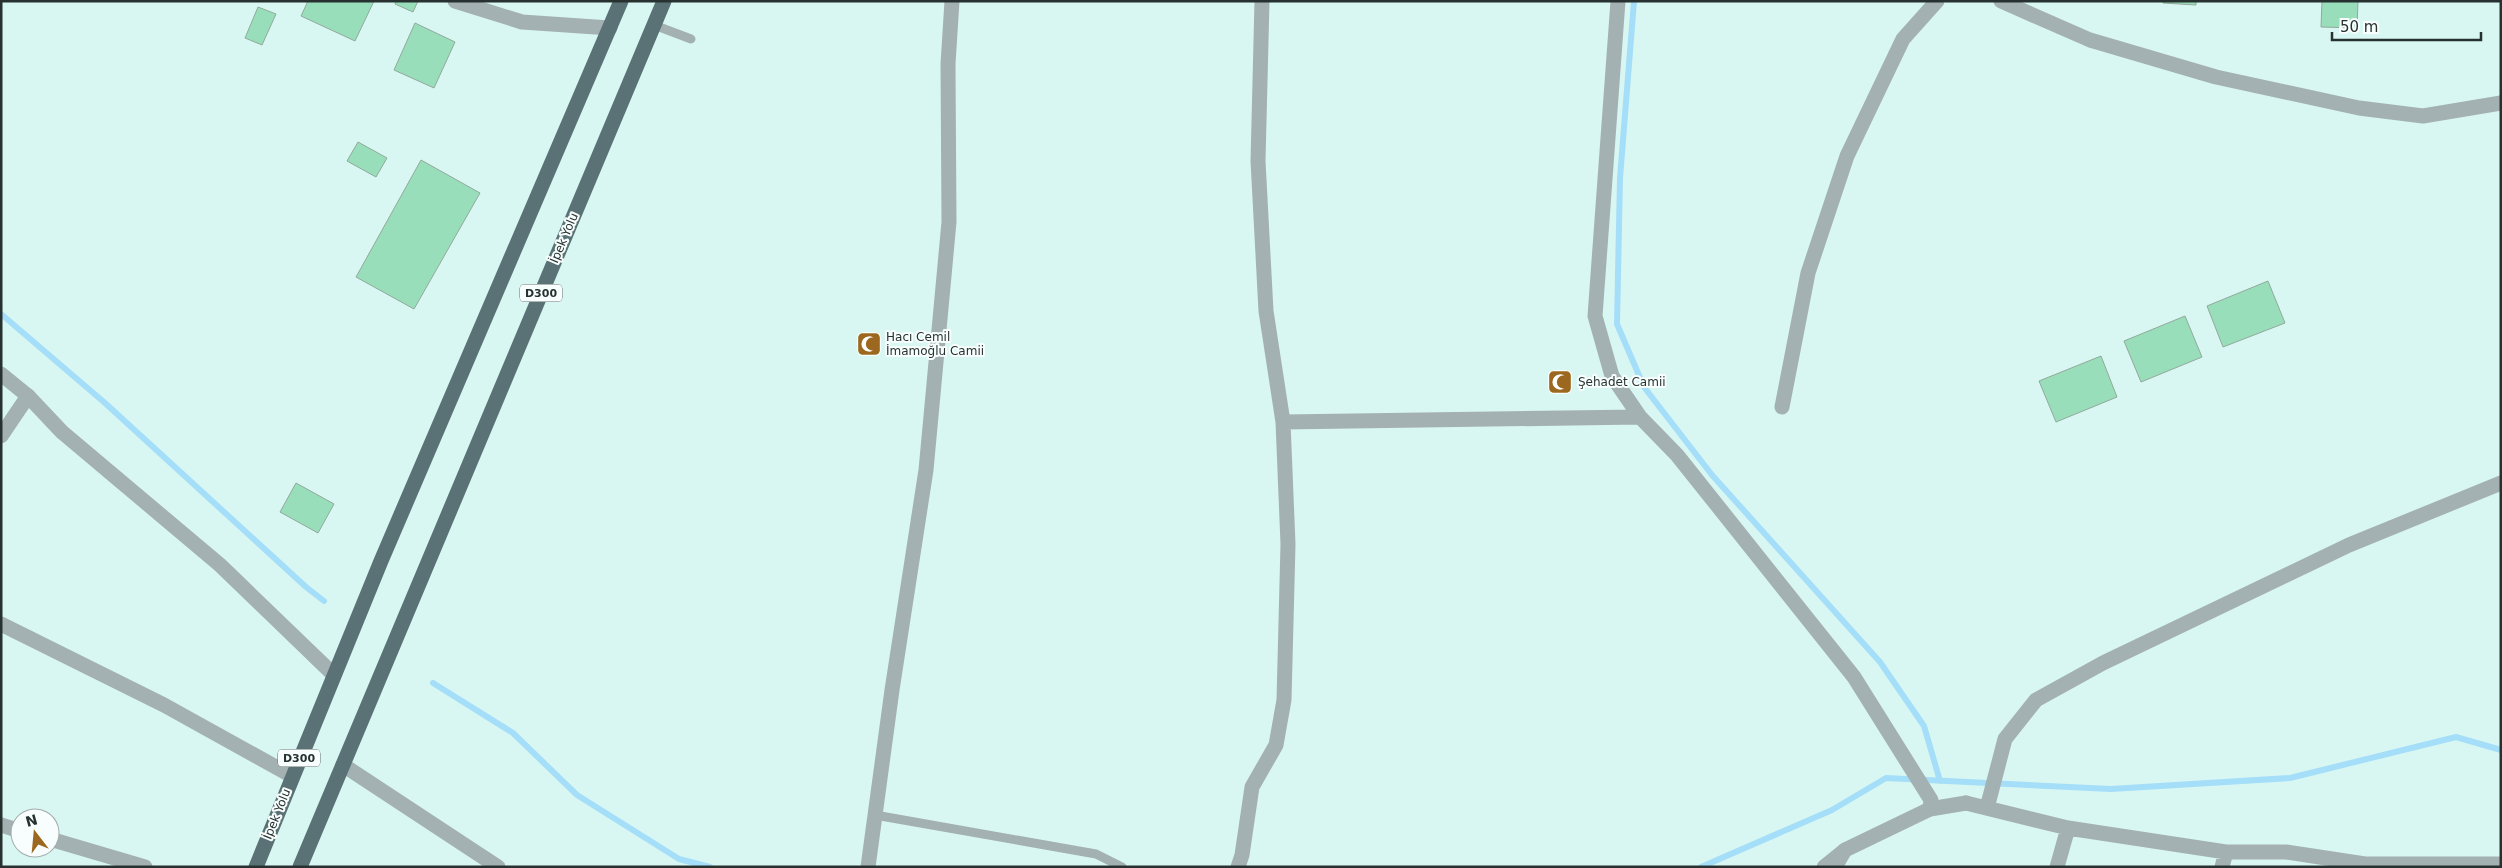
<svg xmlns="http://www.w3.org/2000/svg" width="2502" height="868" font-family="'DejaVu Sans',sans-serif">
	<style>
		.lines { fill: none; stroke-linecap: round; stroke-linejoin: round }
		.stream { stroke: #a5def9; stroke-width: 6 }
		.building { fill: #99deba; stroke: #92a99c }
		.service { stroke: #a4b1b2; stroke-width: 9 }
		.minor { stroke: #a4b1b2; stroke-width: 15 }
		.tertiary { stroke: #a4b1b2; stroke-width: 15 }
		.trunk { stroke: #5a7276; stroke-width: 15 }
		.labels { text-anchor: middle; stroke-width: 4; stroke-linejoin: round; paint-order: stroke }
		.shield { fill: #f8fefd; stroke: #666f6e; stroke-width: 1 }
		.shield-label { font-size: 11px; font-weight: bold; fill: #273230 }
		.street-label { font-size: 12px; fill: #273230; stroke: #f8fefd }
		.poi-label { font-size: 12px; fill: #273230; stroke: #f8fefd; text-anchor: start }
	</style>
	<rect width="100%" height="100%" fill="#d9f7f2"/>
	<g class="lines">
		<!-- stream -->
		<path class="stream" d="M 1634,1 L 1620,178 L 1617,324 L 1644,387 L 1712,475 L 1880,662 L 1924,726 L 1940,781
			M 1,314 L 105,403 L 306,587 L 324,601
			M 433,683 L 513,733 L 577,795 L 679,859 L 710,867
			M 1701,867 L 1832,810 L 1886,778 L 2111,789 L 2290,778 L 2456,737 L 2501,750"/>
	</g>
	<!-- building -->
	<path class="building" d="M 308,1 L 374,1 L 355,41 L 301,16 Z
		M 396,1 L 418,1 L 413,12 L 395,4 Z
		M 2163,1 L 2196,1 L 2196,5 L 2163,3 Z
		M 2322,1 L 2358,1 L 2357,28 L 2321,27 Z
		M 258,7 L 276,14 L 262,45 L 245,38 Z
		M 415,23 L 455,42 L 434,88 L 394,70 Z
		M 358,142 L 387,158 L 376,177 L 347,161 Z
		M 421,160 L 480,193 L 414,309 L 356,277 Z
		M 2268,281 L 2285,323 L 2223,347 L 2207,306 Z
		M 2185,316 L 2202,357 L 2141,382 L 2124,341 Z
		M 2101,356 L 2117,397 L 2056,422 L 2039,381 Z
		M 296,483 L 334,504 L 318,533 L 280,512 Z"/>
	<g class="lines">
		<!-- service -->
		<path class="service" d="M 654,25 L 691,39
			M 875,815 L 1096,854 L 1122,867"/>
		<!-- minor -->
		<path class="minor" d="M 455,1 L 522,22 L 610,28
			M 1262,1 L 1258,161 L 1266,311 L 1283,422 L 1640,417
			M 1618,1 L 1595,316 L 1612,376 L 1640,417 L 1677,455 L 1854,677 L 1931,800 L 1930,809
			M 1782,407 L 1808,273 L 1847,156 L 1903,39 L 1937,1
			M 1,436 L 28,396
			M 1,624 L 164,705 L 292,776
			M 343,765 L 498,867
			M 1966,803 L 2068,828 L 2226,852 L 2286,852 L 2365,864 L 2501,864
			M 1987,808 L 2005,739 L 2036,700 L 2103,663 L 2349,545 L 2501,483
			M 868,867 L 892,690 L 926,470 L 949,222 L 948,64 L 952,1
			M 1238,867 L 1242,855 L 1252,787 L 1276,745 L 1284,700 L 1288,544 L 1283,422
			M 1824,867 L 1845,850
			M 2057,867 L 2068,828
			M 2222,867 L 2226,852"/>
		<!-- tertiary -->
		<path class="tertiary" d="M 2001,1 L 2090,40 L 2216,77 L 2359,108 L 2423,116 L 2501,103
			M 1,374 L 28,396 L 62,432 L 220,565 L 334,675
			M 1,825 L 20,831
			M 50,839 L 145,867
			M 1835,867 L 1845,850 L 1930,809 L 1966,803"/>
		<!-- trunk -->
		<path class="trunk" d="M 256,867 L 381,561 L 621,1
			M 300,867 L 664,1"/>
	</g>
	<!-- icons -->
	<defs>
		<symbol id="mosque-square" viewBox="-11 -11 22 22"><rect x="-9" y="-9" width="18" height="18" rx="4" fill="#9c681f" stroke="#f8fefd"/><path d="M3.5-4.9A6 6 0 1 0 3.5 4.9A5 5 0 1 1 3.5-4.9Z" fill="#fff"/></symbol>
	</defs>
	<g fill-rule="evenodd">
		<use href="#mosque-square" x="855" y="330" width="28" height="28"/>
		<use href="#mosque-square" x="1546" y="368" width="28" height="28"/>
	</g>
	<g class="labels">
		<!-- shield labels -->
		<g class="shield">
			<rect x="520" y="284.5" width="42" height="17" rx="4"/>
			<rect x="278" y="749.5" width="42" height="17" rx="4"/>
		</g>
		<g class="shield-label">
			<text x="541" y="297">D300</text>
			<text x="299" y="762">D300</text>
		</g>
		<!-- street labels -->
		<g class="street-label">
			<text transform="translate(564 238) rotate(-67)" y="4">İpek Yolu</text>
			<text transform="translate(277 814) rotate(-68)" y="4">İpek Yolu</text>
		</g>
		<!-- poi labels -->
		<g class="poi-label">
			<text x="886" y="341">Hacı Cemil<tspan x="886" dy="14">İmamoğlu Camii</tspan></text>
			<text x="1578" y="386">Şehadet Camii</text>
		</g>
	</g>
	<!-- border -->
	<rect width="2502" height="868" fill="none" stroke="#273230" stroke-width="5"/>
	<!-- north arrow -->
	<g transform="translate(35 833) rotate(344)"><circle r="24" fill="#f8fefd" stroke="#a4acab"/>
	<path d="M0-4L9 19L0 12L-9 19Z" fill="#9c681f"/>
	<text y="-8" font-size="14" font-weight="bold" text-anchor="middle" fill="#273230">N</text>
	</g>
	<!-- scale -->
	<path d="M2332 32v8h149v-8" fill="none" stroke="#273230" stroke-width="2.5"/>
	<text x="2340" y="32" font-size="15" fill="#273230" stroke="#f8fefd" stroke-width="4" paint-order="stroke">50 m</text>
</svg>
